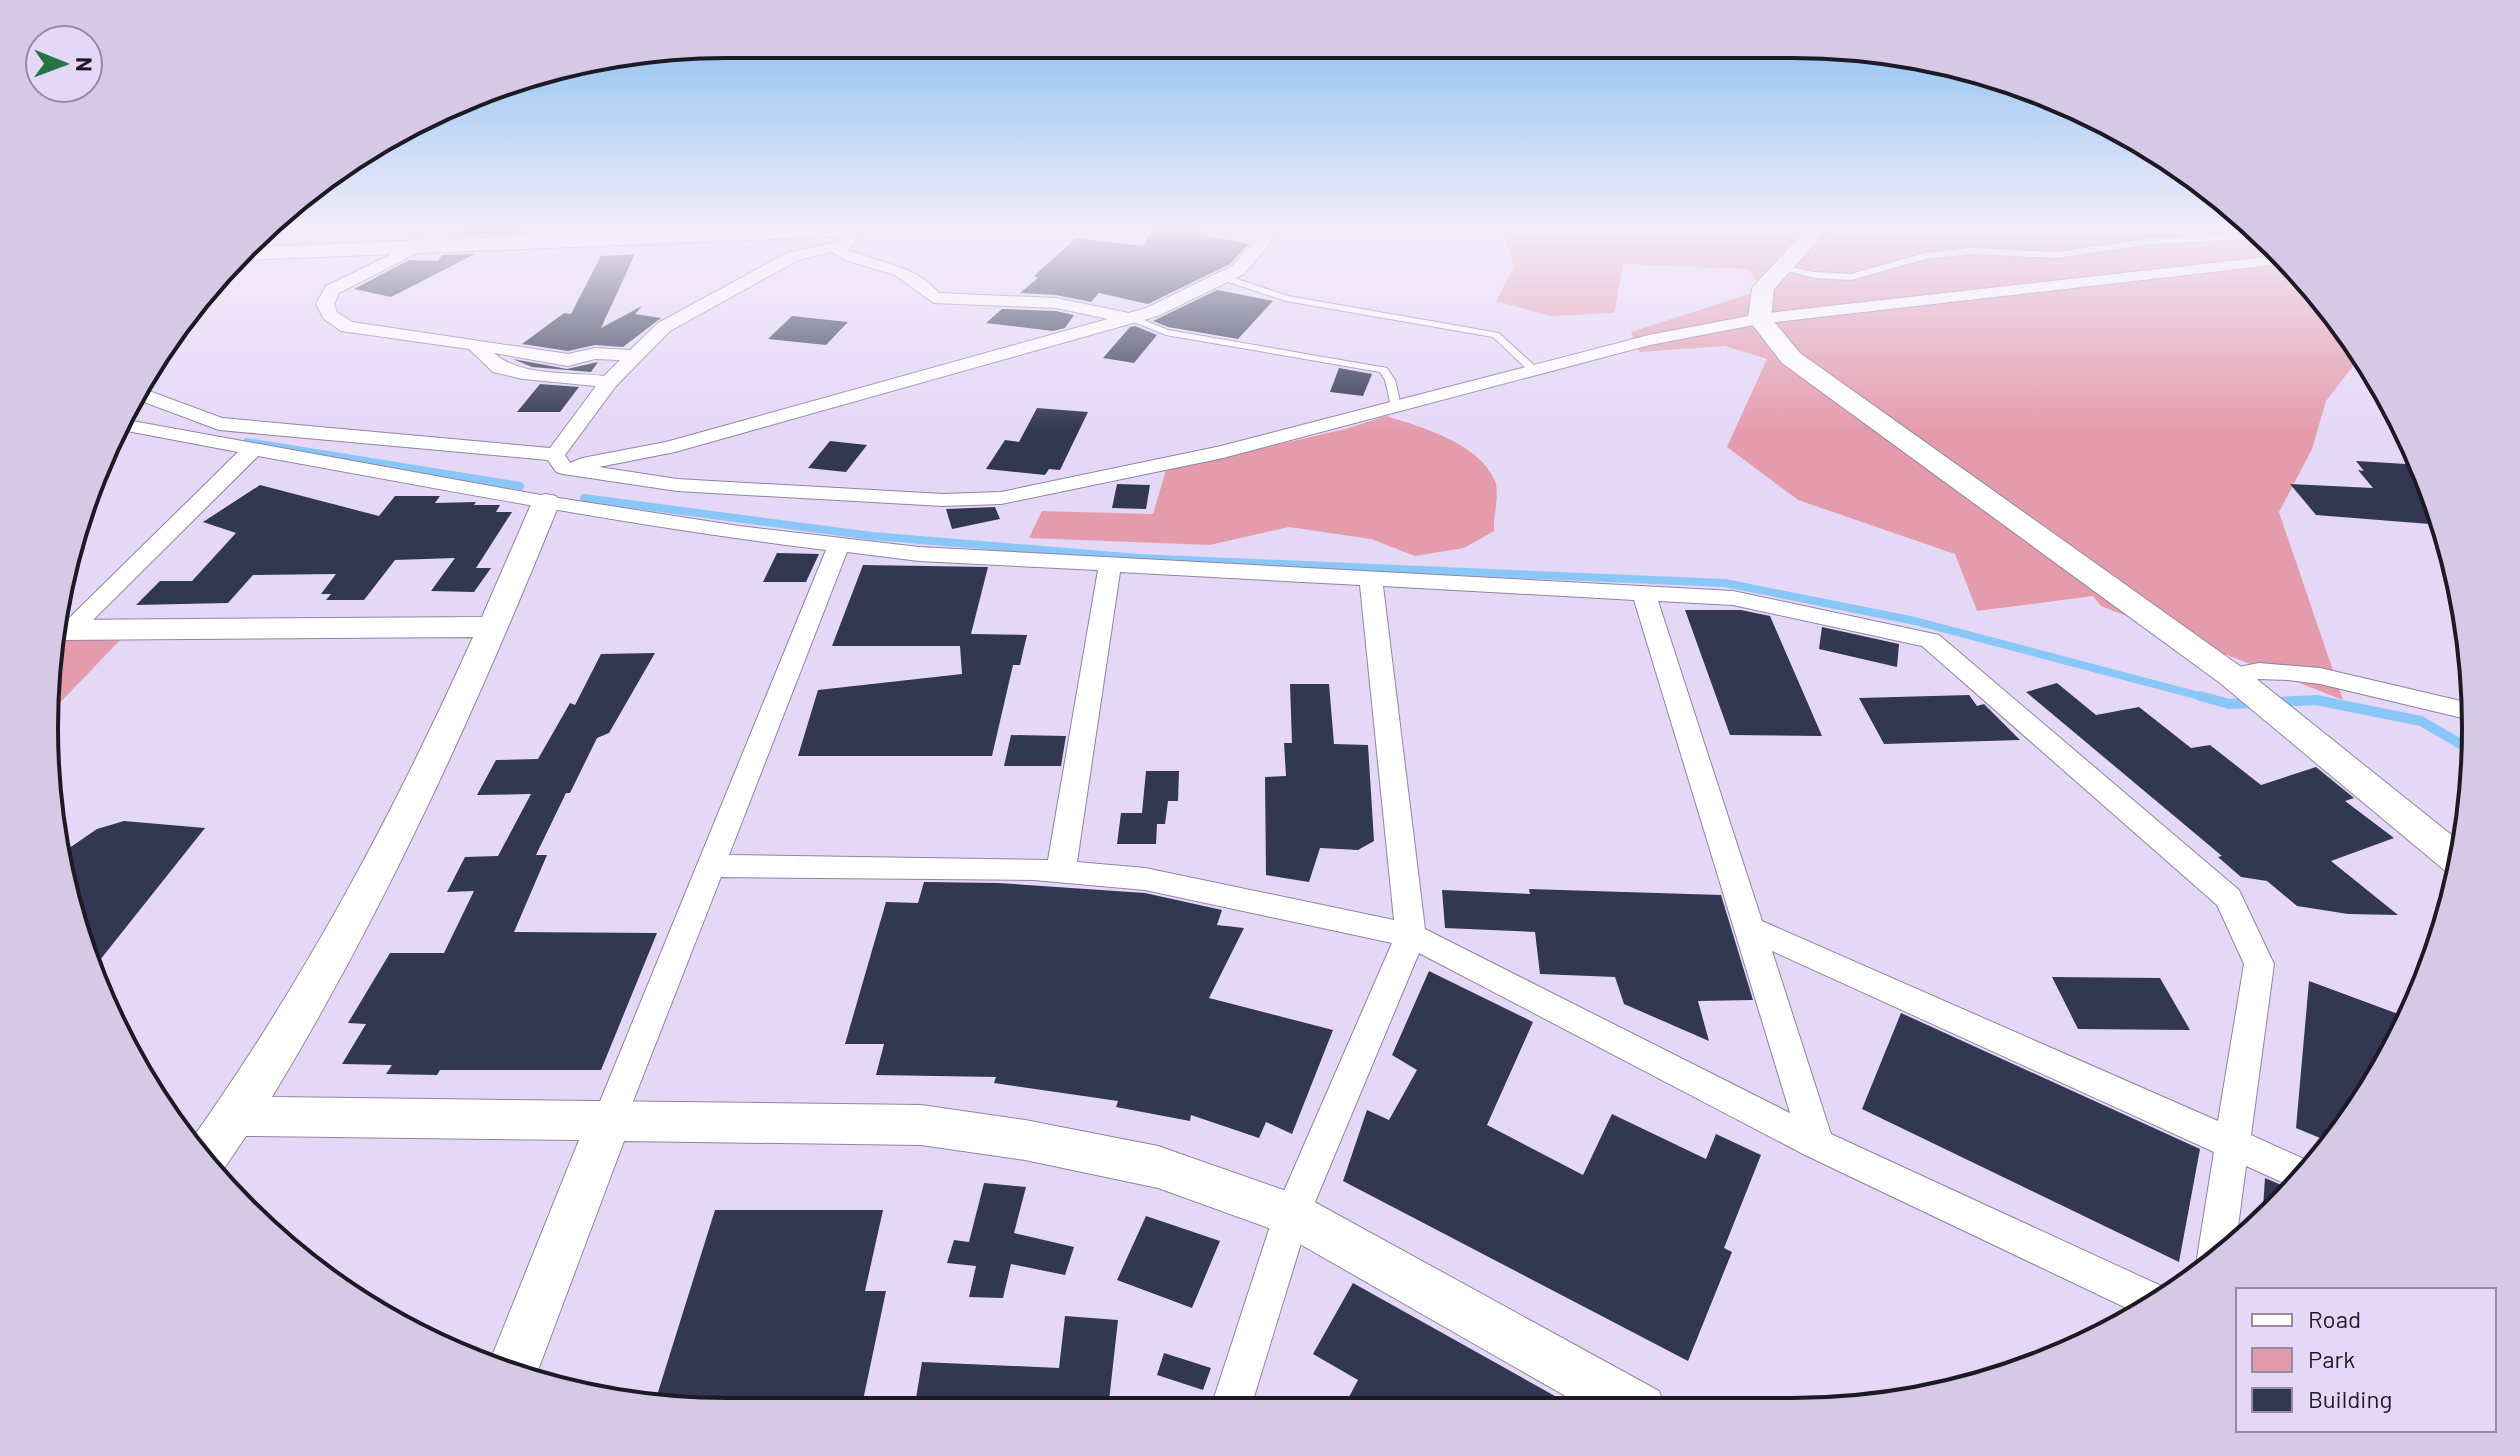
<svg xmlns="http://www.w3.org/2000/svg" width="2520" height="1456" font-family="Barlow,sans-serif">
	<style>
		.green { fill: #e49cad }
		.lines { fill: none; stroke-linecap: round; stroke-linejoin: round }
		.stream-far1 { stroke: #89c7f9; stroke-width: 8 }
		.stream { stroke: #89c7f9; stroke-width: 10 }
		.building { fill: #323851 }
		.service-casing { stroke: #9084a1; stroke-width: 2 }
		.minor-casing { stroke: #9084a1; stroke-width: 2 }
		.tertiary-casing { stroke: #9084a1; stroke-width: 2 }
		.secondary-casing { stroke: #9084a1; stroke-width: 2 }
		.service { fill: #fff; fill-rule: evenodd }
		.minor { fill: #fff; fill-rule: evenodd }
		.tertiary { fill: #fff; fill-rule: evenodd }
		.secondary { fill: #fff; fill-rule: evenodd }
		.rim { fill: none; stroke: #1e1a25; stroke-width: 4 }
	</style>
	<rect width="100%" height="100%" fill="#e5d8f7"/>
	<!-- green -->
	<path class="green" d="M 1352,227 L 2050,227 L 2230,239 L 2266,236 L 2363,353 L 2326,401 L 2312,449 L 2279,512 L 2343,700 L 2101,606 L 2093,596 L 1977,611 L 1955,554 L 1798,500 L 1727,447 L 1767,359 L 1725,346 L 1640,352 L 1631,332 L 1762,290 L 1748,269 L 1623,264 L 1614,313 L 1550,316 L 1496,301 L 1514,267 L 1502,231 Z
		M 1386,416 C 1422,427 1479,443 1495,481 C 1500,493 1493,517 1494,531 L 1464,548 L 1415,556 L 1371,539 L 1289,527 L 1210,545 L 1029,538 L 1042,511 L 1153,514 L 1166,470 L 1346,429 Z
		M 122,638 L 52,711 L 59,640 Z"/>
	<g class="lines">
		<!-- stream-far1 -->
		<path class="stream-far1" d="M 247,442 L 520,486
			M 584,498 L 872,536 L 1139,558 L 1725,583 L 1915,621 L 2207,698"/>
		<!-- stream -->
		<path class="stream" d="M 2200,696 L 2229,704 L 2257,703
			M 2276,702 L 2316,700 L 2421,721 L 2474,752"/>
	</g>
	<!-- building -->
	<path class="building" d="M 527,227 L 515,233 L 458,235 L 470,230 Z
		M 1154,227 L 1205,227 L 1200,234 L 1249,244 L 1230,264 L 1148,304 L 1099,293 L 1091,302 L 1056,295 L 1020,293 L 1038,278 L 1034,276 L 1076,238 L 1143,246 Z
		M 475,254 L 391,297 L 354,289 L 409,260 L 438,261 L 442,255 Z
		M 635,254 L 601,328 L 642,306 L 635,314 L 661,318 L 623,347 L 595,345 L 568,351 L 522,344 L 564,313 L 571,314 L 601,256 Z
		M 1217,290 L 1273,301 L 1238,339 L 1168,327 L 1153,321 Z
		M 1002,309 L 1056,311 L 1074,315 L 1065,328 L 1053,331 L 986,323 Z
		M 792,316 L 848,322 L 826,345 L 768,339 Z
		M 1135,326 L 1157,335 L 1134,363 L 1103,358 L 1130,327 Z
		M 513,359 L 567,369 L 598,362 L 591,372 L 532,367 Z
		M 1339,368 L 1372,374 L 1363,396 L 1330,392 Z
		M 540,384 L 579,387 L 560,412 L 517,412 Z
		M 1037,408 L 1088,412 L 1060,470 L 1049,469 L 1045,475 L 986,469 L 1005,440 L 1019,442 Z
		M 830,441 L 867,445 L 846,472 L 808,468 Z
		M 2356,461 L 2423,465 L 2442,525 L 2316,515 L 2290,484 L 2373,488 L 2358,470 L 2364,471 Z
		M 1117,484 L 1150,485 L 1146,509 L 1112,508 Z
		M 260,485 L 379,516 L 395,496 L 440,496 L 435,503 L 476,502 L 474,505 L 500,505 L 496,512 L 512,512 L 476,568 L 491,568 L 474,592 L 431,591 L 455,558 L 395,560 L 364,600 L 326,600 L 331,594 L 321,594 L 336,574 L 253,575 L 228,603 L 136,605 L 160,581 L 192,581 L 236,533 L 203,522 Z
		M 995,507 L 1000,519 L 952,529 L 946,509 Z
		M 777,553 L 819,554 L 806,582 L 763,582 Z
		M 863,565 L 988,567 L 971,634 L 1027,635 L 1020,665 L 1013,665 L 992,756 L 798,756 L 818,690 L 962,674 L 960,646 L 832,646 Z
		M 1685,610 L 1741,610 L 1770,616 L 1822,736 L 1730,735 Z
		M 1822,627 L 1899,644 L 1897,667 L 1819,649 Z
		M 655,653 L 609,733 L 597,738 L 570,793 L 566,793 L 536,855 L 547,855 L 514,932 L 657,933 L 601,1070 L 440,1070 L 437,1075 L 386,1074 L 392,1065 L 342,1064 L 366,1024 L 348,1023 L 390,953 L 444,953 L 474,891 L 447,892 L 465,857 L 498,856 L 531,794 L 477,795 L 496,760 L 538,759 L 570,703 L 575,705 L 601,654 Z
		M 2057,683 L 2096,715 L 2139,707 L 2191,748 L 2210,745 L 2261,785 L 2316,767 L 2354,798 L 2345,801 L 2394,838 L 2331,861 L 2398,915 L 2348,914 L 2297,906 L 2267,881 L 2241,877 L 2218,857 L 2222,856 L 2026,692 Z
		M 1290,684 L 1329,684 L 1334,744 L 1368,745 L 1374,841 L 1358,850 L 1320,848 L 1309,882 L 1266,875 L 1265,777 L 1286,776 L 1284,743 L 1292,743 Z
		M 1969,695 L 1977,706 L 1984,704 L 2020,740 L 1884,744 L 1859,698 Z
		M 1011,735 L 1066,736 L 1061,766 L 1004,766 Z
		M 1146,771 L 1179,771 L 1178,801 L 1168,801 L 1165,824 L 1157,824 L 1156,844 L 1117,844 L 1121,813 L 1142,813 Z
		M 124,821 L 205,828 L 92,970 L 80,948 L 62,853 L 97,829 Z
		M 924,882 L 998,883 L 1145,893 L 1222,910 L 1217,925 L 1244,928 L 1209,998 L 1333,1030 L 1292,1134 L 1266,1122 L 1259,1138 L 1191,1115 L 1190,1121 L 1116,1107 L 1118,1101 L 994,1083 L 996,1077 L 876,1075 L 884,1044 L 845,1044 L 886,902 L 918,903 Z
		M 1529,889 L 1721,895 L 1753,1000 L 1698,1001 L 1709,1041 L 1624,1004 L 1615,977 L 1540,974 L 1535,932 L 1445,928 L 1442,890 L 1530,894 Z
		M 1429,971 L 1533,1022 L 1487,1125 L 1583,1175 L 1612,1114 L 1706,1159 L 1716,1134 L 1761,1155 L 1724,1248 L 1732,1252 L 1688,1361 L 1343,1181 L 1367,1110 L 1389,1120 L 1417,1070 L 1392,1055 Z
		M 2052,977 L 2160,978 L 2190,1030 L 2078,1029 Z
		M 2309,981 L 2409,1018 L 2361,1108 L 2332,1143 L 2296,1128 Z
		M 1901,1013 L 2200,1149 L 2179,1262 L 1862,1109 Z
		M 2265,1178 L 2293,1190 L 2262,1222 Z
		M 984,1183 L 1026,1187 L 1014,1233 L 1074,1247 L 1065,1275 L 1011,1264 L 1003,1298 L 969,1297 L 976,1266 L 947,1263 L 954,1240 L 969,1242 Z
		M 715,1210 L 883,1210 L 865,1291 L 886,1291 L 861,1410 L 683,1410 L 654,1405 Z
		M 1146,1216 L 1220,1241 L 1192,1308 L 1117,1280 Z
		M 1353,1283 L 1580,1410 L 1342,1410 L 1358,1380 L 1313,1354 Z
		M 1065,1316 L 1118,1320 L 1108,1410 L 914,1410 L 922,1362 L 1059,1368 Z
		M 1164,1353 L 1211,1368 L 1203,1390 L 1157,1375 Z"/>
	<g class="lines">
		<defs>
			<path id="service" d="M 2263,234 L 2268,238 L 2151,244 L 2058,258 L 1971,254 L 1926,259 L 1851,280 L 1814,278 L 1777,268 L 1781,265 L 1814,272 L 1851,274 L 1925,253 L 1971,248 L 2058,252 L 2151,238 Z
				M 1225,275 L 1288,296 L 1499,333 L 1538,369 L 1529,371 L 1493,337 L 1286,301 L 1222,280 L 1220,278 Z
				M 1132,315 L 1168,330 L 1387,368 L 1395,380 L 1401,406 L 1396,409 L 1391,406 L 1385,380 L 1380,372 L 1166,335 L 1129,320 L 1127,318 Z"/>
			<path id="minor" d="M 447,227 L 468,227 L 339,293 L 334,304 L 337,312 L 352,322 L 568,354 L 595,348 L 630,350 L 658,323 L 787,253 L 835,242 L 851,233 L 859,238 L 848,250 C 882,264 913,264 939,293 L 1056,298 L 1129,313 L 1146,308 L 1232,266 L 1256,240 L 1262,227 L 1278,227 L 1269,245 L 1244,274 L 1158,316 L 675,452 L 599,467 L 677,479 L 943,494 L 1001,492 L 1221,446 L 1649,335 L 1759,314 L 2284,255 L 2291,263 L 1759,324 L 1650,345 L 1223,458 L 1001,504 L 943,506 L 677,491 L 563,474 L 556,472 L 548,460 L 219,430 L 136,399 L 141,388 L 222,418 L 550,448 L 596,386 L 523,379 L 493,372 L 469,349 L 341,331 L 324,319 L 316,304 L 326,286 ZM 832,252 L 848,261 L 895,275 L 934,303 L 1056,308 L 1108,319 L 666,442 L 582,458 L 570,463 L 565,455 L 616,386 L 670,331 L 798,260 ZM 494,353 L 568,366 L 595,359 L 620,360 L 604,376 C 570,372 520,377 494,353 Z
				M 1363,227 L 1381,227 L 1382,228 L 1374,233 Z
				M 127,420 L 546,496 L 739,526 L 919,547 L 1733,591 L 1939,635 L 2239,890 L 2274,964 L 2251,1135 L 2315,1164 L 2295,1188 L 2246,1166 L 2236,1242 L 2201,1269 L 2197,1258 L 2214,1152 L 1772,951 L 1831,1134 L 2170,1290 L 2141,1315 L 1805,1155 L 1419,953 L 1310,1214 L 1250,1410 L 1210,1410 L 1274,1214 L 1392,943 L 1145,890 L 1034,880 L 721,877 L 621,1132 L 609,1136 L 597,1132 L 592,1121 L 826,550 C 635,527 447,490 258,456 L 78,635 L 62,635 L 62,625 L 238,452 L 122,430 ZM 847,552 L 919,561 L 1098,570 L 1048,860 L 729,855 ZM 1120,572 L 1360,585 L 1394,920 L 1145,868 L 1077,862 ZM 1383,586 L 1634,600 L 1790,1113 L 1425,929 ZM 1658,601 L 1733,605 L 1922,646 L 2217,905 L 2244,964 L 2218,1121 L 1762,921 Z
				M 2259,663 L 2320,668 L 2474,704 L 2475,721 L 2320,684 L 2288,680 L 2259,679 L 2232,684 L 2223,682 L 2220,676 L 2223,670 Z"/>
			<path id="tertiary" d="M 1808,227 L 1830,227 L 1774,289 L 1771,318 L 1800,353 L 2244,669 L 2464,845 L 2458,877 L 2449,874 L 2220,683 L 1782,363 L 1748,319 L 1752,288 Z
				M 546,494 L 556,496 L 560,502 C 477,707 387,907 272,1097 L 921,1105 L 1025,1120 L 1158,1146 L 1309,1199 L 1659,1391 L 1666,1410 L 1590,1410 L 1277,1231 L 1158,1188 L 1025,1160 L 921,1145 L 624,1141 L 534,1381 L 508,1376 L 488,1366 L 579,1140 L 246,1136 L 219,1176 L 187,1146 C 302,985 392,817 473,637 L 60,640 L 61,620 L 482,617 L 532,502 L 536,496 Z"/>
			<path id="secondary" d="M 732,227 L 915,227 L 912,232 L 904,234 L 242,260 L 254,247 Z"/>
		</defs>
		<!-- service casing -->
		<use href="#service" class="service-casing"/>
		<!-- minor casing -->
		<use href="#minor" class="minor-casing"/>
		<!-- tertiary casing -->
		<use href="#tertiary" class="tertiary-casing"/>
		<!-- secondary casing -->
		<use href="#secondary" class="secondary-casing"/>
		<!-- service -->
		<use href="#service" class="service"/>
		<!-- minor -->
		<use href="#minor" class="minor"/>
		<!-- tertiary -->
		<use href="#tertiary" class="tertiary"/>
		<!-- secondary -->
		<use href="#secondary" class="secondary"/>
	</g>
	<!-- sky -->
	<linearGradient id="sky" x2="0" y2="1"><stop stop-color="#82bcef"/><stop offset="0.53" stop-color="#f3edfb"/><stop offset="1" stop-color="#f3edfb" stop-opacity="0"/></linearGradient>
	<rect width="2520" height="431" fill="url(#sky)"/>
	<!-- crop -->
	<path d="M0 0H2520V1456H0ZM728 58H1792A670 670 0 0 1 2462 728V728A670 670 0 0 1 1792 1398H728A670 670 0 0 1 58 728V728A670 670 0 0 1 728 58Z" fill="#d5c9e6" fill-rule="evenodd"/>
	<path class="rim" d="M728 58H1792A670 670 0 0 1 2462 728V728A670 670 0 0 1 1792 1398H728A670 670 0 0 1 58 728V728A670 670 0 0 1 728 58Z"/>
	<!-- legend -->
	<rect x="2236" y="1288" width="260" height="144" fill="#e5d8f7" stroke="#958ca3" stroke-width="2"/>
	<rect x="2252" y="1314" width="40" height="12" fill="#ffffff" stroke="#958ca3" stroke-width="2"/>
	<text x="2308" y="1328" font-size="24" fill="#1e1a25">Road</text>
	<rect x="2252" y="1348" width="40" height="24" fill="#e49cad" stroke="#958ca3" stroke-width="2"/>
	<text x="2308" y="1368" font-size="24" fill="#1e1a25">Park</text>
	<rect x="2252" y="1388" width="40" height="24" fill="#323851" stroke="#958ca3" stroke-width="2"/>
	<text x="2308" y="1408" font-size="24" fill="#1e1a25">Building</text>
	<!-- north arrow -->
	<g transform="translate(64 64) rotate(91)"><circle r="38" fill="#e5d8f7" stroke="#958ca3" stroke-width="2"/>
	<path d="M0-6L14 30L0 20L-14 30Z" fill="#247444"/>
	<text y="-12" font-size="22" font-weight="bold" text-anchor="middle" fill="#1e1a25">N</text>
	</g>
</svg>
